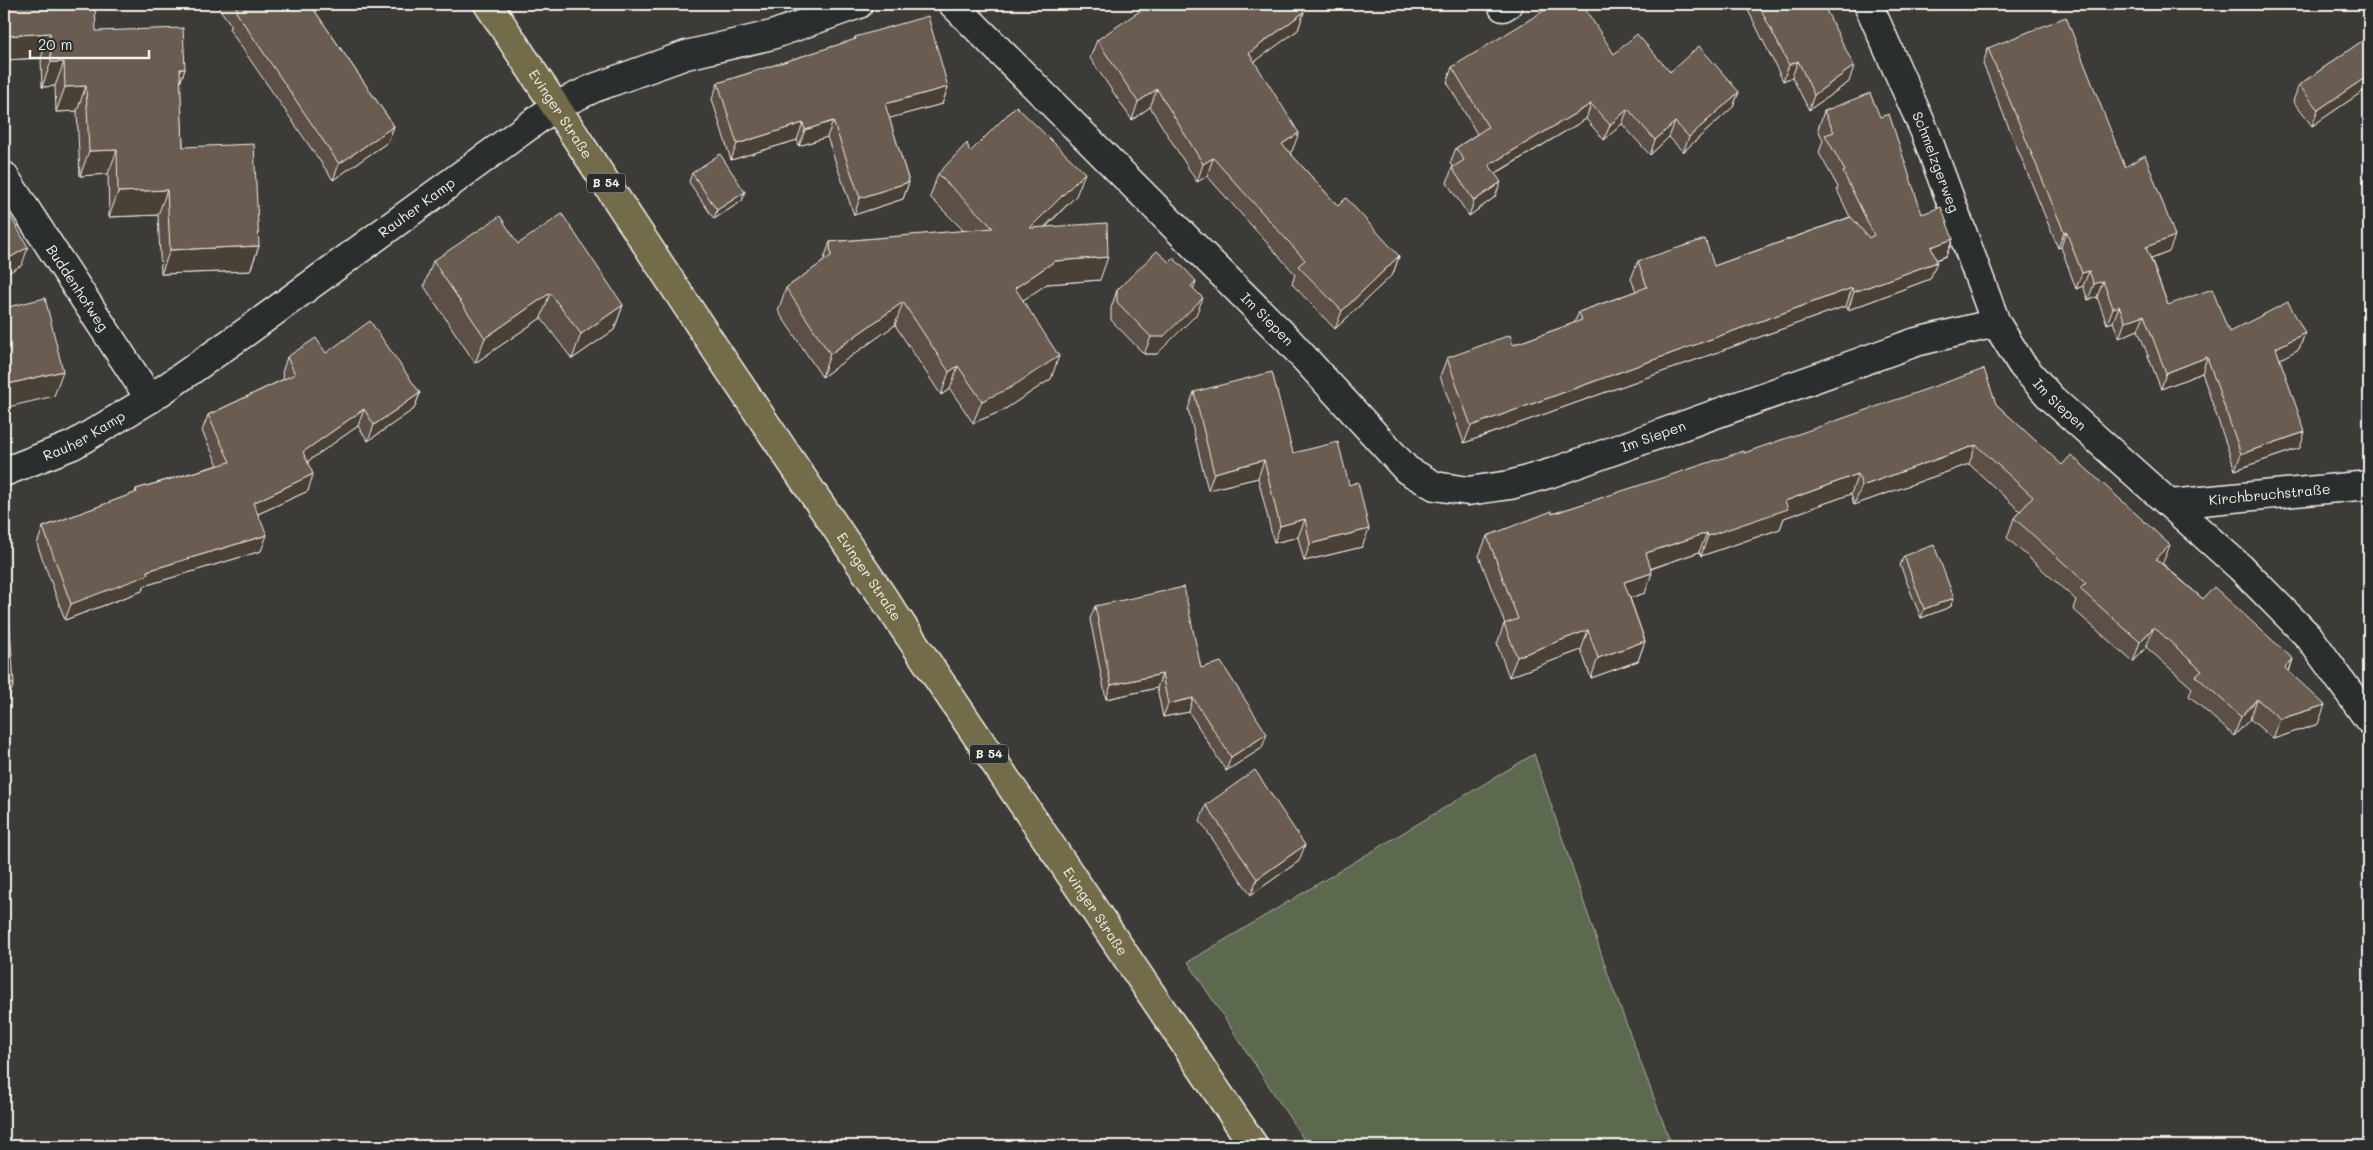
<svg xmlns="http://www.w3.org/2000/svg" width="2373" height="1150" font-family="Mali,sans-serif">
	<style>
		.green { fill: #5d6950; stroke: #a8ad9c }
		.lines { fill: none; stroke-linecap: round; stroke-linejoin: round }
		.minor-casing { stroke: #f4f1e8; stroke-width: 31 }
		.primary-casing { stroke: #f4f1e8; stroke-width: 31 }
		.minor { stroke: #2a2d2e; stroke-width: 28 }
		.primary { stroke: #726c4b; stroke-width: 28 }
		.wall { fill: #5b4f46; stroke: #f4f1e8 }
		.shaded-wall { fill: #4a4039; stroke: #f4f1e8 }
		.building { fill: #6a5c51; stroke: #f4f1e8 }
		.labels { text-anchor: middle; stroke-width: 5; stroke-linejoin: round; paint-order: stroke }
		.shield { fill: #2a2d2e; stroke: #b7b6b0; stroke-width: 1 }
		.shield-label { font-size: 12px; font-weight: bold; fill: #f4f1e8 }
		.street-label { font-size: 14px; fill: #f4f1e8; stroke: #2a2d2e }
	</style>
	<rect width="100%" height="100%" fill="#3d3b38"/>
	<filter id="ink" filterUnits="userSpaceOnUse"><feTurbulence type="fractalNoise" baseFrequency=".02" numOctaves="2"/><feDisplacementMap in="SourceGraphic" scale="10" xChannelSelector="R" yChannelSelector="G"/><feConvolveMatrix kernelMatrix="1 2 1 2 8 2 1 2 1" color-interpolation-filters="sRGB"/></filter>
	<g filter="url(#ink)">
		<!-- green -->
		<path class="green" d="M 1534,754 L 1611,983 L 1672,1146 L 1308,1146 L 1188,962 Z"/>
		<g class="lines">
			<defs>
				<g id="minor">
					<path id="s1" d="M 953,4 L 1287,339 L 1407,470 L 1435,486 L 1468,491 L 1510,485 L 1551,473 L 1916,342 L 1996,323"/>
					<path id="s2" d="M 1868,4 L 1925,132 L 1996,323 L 2022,365 L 2052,399 L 2241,568 L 2310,638 L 2369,720"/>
					<path d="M 1503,7 L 1508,4"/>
					<path id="s3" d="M 4,176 L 150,399"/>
					<path id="s4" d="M 4,472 L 73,445 L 150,399 L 246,332 L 556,106 L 594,88 L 686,55 L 772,35 L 859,4"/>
					<path id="s5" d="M 2170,504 L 2369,485"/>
				</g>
				<g id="primary">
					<path id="s6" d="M 488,4 L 724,362 L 1254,1146"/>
				</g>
			</defs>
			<!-- minor casing -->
			<use href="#minor" class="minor-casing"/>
			<!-- primary casing -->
			<use href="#primary" class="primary-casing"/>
			<!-- minor -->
			<use href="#minor" class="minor"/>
			<!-- primary -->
			<use href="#primary" class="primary"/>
		</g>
		<!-- wall -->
		<path class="wall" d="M 4,4 L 96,31 L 185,69 L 180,83 L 183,147 L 259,246 L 250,271 L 161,274 L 158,215 L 109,217 L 108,174 L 80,176 L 77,111 L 56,112 L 55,86 L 42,87 L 41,58 L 4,60 Z
			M 216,4 L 310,4 L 394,126 L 388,142 L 333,180 L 229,29 L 231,25 Z
			M 1745,4 L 1823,4 L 1849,82 L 1809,110 L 1792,77 L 1783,81 Z
			M 1304,12 L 1298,30 L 1254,62 L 1292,151 L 1290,153 L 1338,206 L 1399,256 L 1393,274 L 1335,329 L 1292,284 L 1295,274 L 1207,176 L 1197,182 L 1150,107 L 1132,120 L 1090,58 L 1097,40 Z
			M 2369,33 L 2369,87 L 2312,126 L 2293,101 L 2299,85 L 2368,37 Z
			M 855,37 L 948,87 L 942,104 L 889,118 L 909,182 L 903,199 L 854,215 L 827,137 L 799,146 L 797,140 L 731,160 L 712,99 L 718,83 L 854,40 Z
			M 1988,48 L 2125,167 L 2169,252 L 2151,259 L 2168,305 L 2229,332 L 2305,333 L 2299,349 L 2280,359 L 2300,448 L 2235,470 L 2202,373 L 2161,389 L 2138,330 L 2119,338 L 2113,322 L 2107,324 L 2097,297 L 2088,300 L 2083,286 L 2076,289 L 2061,247 L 2058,248 L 1983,64 Z
			M 1614,54 L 1739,92 L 1733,107 L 1683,152 L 1669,137 L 1650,155 L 1622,124 L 1604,140 L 1586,119 L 1495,174 L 1495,197 L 1469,216 L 1447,183 L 1452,168 L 1453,167 L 1450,163 L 1456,148 L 1477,134 L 1447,82 L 1452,67 Z
			M 1824,111 L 1922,214 L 1953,239 L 1946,256 L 1936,260 L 1930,279 L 1848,310 L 1846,306 L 1464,443 L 1440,376 L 1447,358 L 1513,345 L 1574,323 L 1579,312 L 1636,291 L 1631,279 L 1638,261 L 1714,266 L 1850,217 L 1837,190 L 1838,187 L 1819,153 L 1823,140 L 1818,129 Z
			M 970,152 L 1076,196 L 1046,227 L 1100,280 L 1047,284 L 1023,300 L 1051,379 L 1002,411 L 973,423 L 950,389 L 941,395 L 895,325 L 822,377 L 778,311 L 786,288 L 823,262 L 830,242 L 964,231 L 930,197 L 938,174 Z
			M 692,173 L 745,192 L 742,201 L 714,219 L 689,182 Z
			M 433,261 L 623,305 L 614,330 L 572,359 L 541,318 L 475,363 L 424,286 Z
			M 1169,262 L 1196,281 L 1193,289 L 1196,315 L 1157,354 L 1144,354 L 1111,320 L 1111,308 L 1117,290 Z
			M 326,353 L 420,393 L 414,409 L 368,441 L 358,426 L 308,461 L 308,491 L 258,514 L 261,551 L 144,586 L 142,591 L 65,620 L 37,544 L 43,527 L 135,493 L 136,489 L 218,465 L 202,431 L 208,415 L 284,379 L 282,373 L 287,357 Z
			M 1194,392 L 1293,453 L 1362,547 L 1304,561 L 1298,537 L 1274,543 L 1258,478 L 1208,490 L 1188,409 Z
			M 1996,404 L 2163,564 L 2203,599 L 2293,659 L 2289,672 L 2318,724 L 2273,739 L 2250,719 L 2234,736 L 2189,696 L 2192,688 L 2146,647 L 2133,662 L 2073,609 L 2076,600 L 2007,538 L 2014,518 L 2020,511 L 1969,464 L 1854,505 L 1851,494 L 1784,518 L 1780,529 L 1701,556 L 1699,552 L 1651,569 L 1645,593 L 1630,598 L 1645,641 L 1638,661 L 1591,678 L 1581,650 L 1509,677 L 1497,644 L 1504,624 L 1505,624 L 1479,556 L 1487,536 L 1552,514 L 1744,453 Z
			M 1904,556 L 1954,598 L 1950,607 L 1921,618 L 1900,565 Z
			M 1095,606 L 1201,668 L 1262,748 L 1226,771 L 1189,712 L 1163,717 L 1157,688 L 1106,699 L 1090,619 Z
			M 1206,805 L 1299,861 L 1251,895 L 1200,821 Z"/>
		<!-- shaded-wall -->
		<path class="shaded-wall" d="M 1304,12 L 1298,30 L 1242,71 L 1249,53 Z
			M 50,33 L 41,58 L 4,60 L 4,36 Z
			M 1798,61 L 1792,77 L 1783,81 L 1789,65 Z
			M 51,62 L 64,62 L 55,86 L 42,87 Z
			M 1854,66 L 1849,82 L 1809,110 L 1814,95 Z
			M 180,69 L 185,69 L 176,94 Z
			M 2369,75 L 2369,87 L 2312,126 L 2318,110 Z
			M 86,86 L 77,111 L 56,112 L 65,87 Z
			M 948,87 L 942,104 L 879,121 L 885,104 Z
			M 1157,89 L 1150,107 L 1132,120 L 1138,102 Z
			M 1739,92 L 1733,107 L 1683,152 L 1689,137 Z
			M 1591,104 L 1586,119 L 1484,180 L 1489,165 Z
			M 1628,109 L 1622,124 L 1604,140 L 1610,125 Z
			M 833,121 L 827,137 L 799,146 L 805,130 Z
			M 1675,122 L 1669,137 L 1650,155 L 1655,140 Z
			M 803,123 L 797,140 L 731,160 L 737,144 Z
			M 394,126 L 388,142 L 333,180 L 339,164 Z
			M 1299,133 L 1292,151 L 1276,162 L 1282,144 Z
			M 117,150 L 108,174 L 80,176 L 89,151 Z
			M 1213,158 L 1207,176 L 1197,182 L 1203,164 Z
			M 1085,173 L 1076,196 L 1021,250 L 1030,228 Z
			M 909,182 L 903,199 L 854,215 L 860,198 Z
			M 1501,182 L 1495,197 L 1469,216 L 1474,201 Z
			M 167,190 L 158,215 L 109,217 L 118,192 Z
			M 745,192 L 742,201 L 714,219 L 717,210 Z
			M 2066,231 L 2061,247 L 2058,248 L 2064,232 Z
			M 2175,236 L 2169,252 L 2141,263 L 2146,247 Z
			M 1953,239 L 1946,256 L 1925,264 L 1931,247 Z
			M 259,246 L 250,271 L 161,274 L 170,250 Z
			M 28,247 L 22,265 L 4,275 L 4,261 Z
			M 1399,256 L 1393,274 L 1335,329 L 1342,311 Z
			M 1108,257 L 1100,280 L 1047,284 L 1007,311 L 1015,288 L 1055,261 Z
			M 1937,262 L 1930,279 L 1848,310 L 1854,292 Z
			M 2089,271 L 2083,286 L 2076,289 L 2082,273 Z
			M 1196,281 L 1190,299 L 1191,286 Z
			M 2103,281 L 2097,297 L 2088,300 L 2094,284 Z
			M 1852,288 L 1846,306 L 1464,443 L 1471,426 Z
			M 550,293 L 541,318 L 475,363 L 485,338 Z
			M 1203,298 L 1196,315 L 1157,354 L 1144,354 L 1151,337 Z
			M 903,302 L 895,325 L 822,377 L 830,354 Z
			M 623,305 L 614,330 L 572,359 L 581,334 Z
			M 2119,306 L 2113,322 L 2107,324 L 2113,308 Z
			M 2144,315 L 2138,330 L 2119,338 L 2125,322 Z
			M 2305,333 L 2299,349 L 2271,364 L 2276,348 Z
			M 1059,356 L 1051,379 L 1002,411 L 973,423 L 982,401 Z
			M 2207,357 L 2202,373 L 2161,389 L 2166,373 Z
			M 958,366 L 950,389 L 941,395 L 949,372 Z
			M 63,371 L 54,396 L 4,408 L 4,385 Z
			M 420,393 L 414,409 L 368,441 L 374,425 Z
			M 364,409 L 358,426 L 297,469 L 303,452 Z
			M 2305,432 L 2300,448 L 2235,470 L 2241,454 Z
			M 1976,445 L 1969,464 L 1854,505 L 1862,486 Z
			M 1264,460 L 1258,478 L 1208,490 L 1214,473 Z
			M 313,474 L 308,491 L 247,519 L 253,503 Z
			M 1858,474 L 1851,494 L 1784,518 L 1780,529 L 1701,556 L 1708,536 L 1785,501 Z
			M 1305,519 L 1298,537 L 1274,543 L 1280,526 Z
			M 1369,529 L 1362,547 L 1304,561 L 1310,544 Z
			M 1707,533 L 1699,552 L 1638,573 L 1646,553 Z
			M 267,535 L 261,551 L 144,586 L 142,591 L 65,620 L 71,604 L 147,571 Z
			M 2170,545 L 2162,565 L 2156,559 Z
			M 1652,573 L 1645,593 L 1617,602 L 1624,582 Z
			M 1954,598 L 1950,607 L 1921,618 L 1924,609 Z
			M 2154,627 L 2146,647 L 2133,662 L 2140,642 Z
			M 1588,630 L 1581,650 L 1509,677 L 1517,657 Z
			M 1645,641 L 1638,661 L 1591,678 L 1598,658 Z
			M 2293,659 L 2286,679 L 2285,668 Z
			M 1162,674 L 1157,688 L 1106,699 L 1111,685 Z
			M 14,684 L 9,697 L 4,698 L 4,685 Z
			M 1193,698 L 1189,712 L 1163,717 L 1168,704 Z
			M 2257,699 L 2250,719 L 2234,736 L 2241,717 Z
			M 2325,705 L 2318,724 L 2273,739 L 2280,719 Z
			M 1267,734 L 1262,748 L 1226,771 L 1231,757 Z
			M 1305,845 L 1299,861 L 1251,895 L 1257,879 Z"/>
		<!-- building -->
		<path class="building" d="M 4,4 L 95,4 L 96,31 L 183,28 L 185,69 L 180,69 L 183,147 L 254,144 L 259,246 L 170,250 L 167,190 L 118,192 L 117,150 L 89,151 L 86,86 L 65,87 L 64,62 L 51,62 L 50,33 L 4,36 Z
			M 234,4 L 310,4 L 394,126 L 339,164 L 236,12 L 238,10 Z
			M 1150,4 L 1298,4 L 1304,12 L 1249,53 L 1299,133 L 1282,144 L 1338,206 L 1346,198 L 1399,256 L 1342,311 L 1298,266 L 1305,260 L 1213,158 L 1203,164 L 1157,89 L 1138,102 L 1097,40 Z
			M 1555,4 L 1582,4 L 1614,54 L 1637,34 L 1670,72 L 1699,46 L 1739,92 L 1689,137 L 1675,122 L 1655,140 L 1628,109 L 1610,125 L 1591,104 L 1489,165 L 1501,182 L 1474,201 L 1452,168 L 1464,160 L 1456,148 L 1488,127 L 1452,67 Z
			M 1758,4 L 1823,4 L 1854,66 L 1814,95 L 1798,61 L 1789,65 Z
			M 928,16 L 948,87 L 885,104 L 909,182 L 860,198 L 833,121 L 805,130 L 803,123 L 737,144 L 718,83 L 856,39 L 855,37 Z
			M 2066,17 L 2125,167 L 2145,155 L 2175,236 L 2146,247 L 2168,305 L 2212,289 L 2229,332 L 2288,302 L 2305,333 L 2276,348 L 2305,432 L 2241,454 L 2207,357 L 2166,373 L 2144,315 L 2125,322 L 2119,306 L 2113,308 L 2103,281 L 2094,284 L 2089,271 L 2082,273 L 2066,231 L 2064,232 L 1988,48 Z
			M 2369,36 L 2369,75 L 2318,110 L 2299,85 Z
			M 1870,93 L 1880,117 L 1889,114 L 1922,214 L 1941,207 L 1953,239 L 1931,247 L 1937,262 L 1854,292 L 1852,288 L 1471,426 L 1447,358 L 1510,335 L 1513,345 L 1582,320 L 1579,312 L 1647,287 L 1638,261 L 1705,239 L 1714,266 L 1851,217 L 1869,238 L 1874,235 L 1843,172 L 1845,171 L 1825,135 L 1834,132 L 1824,111 Z
			M 1016,106 L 1085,173 L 1030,228 L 1107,223 L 1108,257 L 1055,261 L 1015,288 L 1059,356 L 1010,388 L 982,401 L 958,366 L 949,372 L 903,302 L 830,354 L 786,288 L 831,256 L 830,242 L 993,228 L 938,174 L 967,143 L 970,152 Z
			M 720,154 L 745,192 L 717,210 L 692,173 Z
			M 4,209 L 9,214 L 28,247 L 4,261 Z
			M 562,214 L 623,305 L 581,334 L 550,293 L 485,338 L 433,261 L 500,216 L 518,244 Z
			M 1157,251 L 1169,262 L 1173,258 L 1185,269 L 1196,281 L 1191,286 L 1203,298 L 1163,337 L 1151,337 L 1117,302 L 1117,290 Z
			M 45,298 L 63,371 L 4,385 L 4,308 Z
			M 370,321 L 420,393 L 374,425 L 364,409 L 303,452 L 313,474 L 253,503 L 267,535 L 147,571 L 148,575 L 71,604 L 43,527 L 137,492 L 136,489 L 230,462 L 208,415 L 295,374 L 287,357 L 316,338 L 326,353 Z
			M 1984,369 L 1996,404 L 2062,465 L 2071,455 L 2121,500 L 2170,545 L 2156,559 L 2203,599 L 2214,587 L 2293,659 L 2285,668 L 2325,705 L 2280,719 L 2257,699 L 2241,717 L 2196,676 L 2202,671 L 2154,627 L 2140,642 L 2080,589 L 2086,583 L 2014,518 L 2033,497 L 1976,445 L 1862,486 L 1858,474 L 1785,501 L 1788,509 L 1708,536 L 1707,533 L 1646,553 L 1652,573 L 1624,582 L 1645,641 L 1598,658 L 1588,630 L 1517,657 L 1504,624 L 1518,619 L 1487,536 L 1552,511 L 1552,514 L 1744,451 L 1744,453 Z
			M 1272,372 L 1293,453 L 1338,442 L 1349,485 L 1358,482 L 1369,529 L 1310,544 L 1305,519 L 1280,526 L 1264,460 L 1214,473 L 1194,392 Z
			M 4,545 L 14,684 L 4,685 Z
			M 1934,545 L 1954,598 L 1924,609 L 1904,556 Z
			M 1184,587 L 1201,668 L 1221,662 L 1267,734 L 1231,757 L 1193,698 L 1168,704 L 1162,674 L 1111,685 L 1095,606 Z
			M 1255,770 L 1305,845 L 1257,879 L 1206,805 Z"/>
	</g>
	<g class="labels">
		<!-- shield labels -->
		<g class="shield">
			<rect x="587" y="173.5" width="38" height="19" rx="4"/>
			<rect x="970" y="744.5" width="38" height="19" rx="4"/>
		</g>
		<g class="shield-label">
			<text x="606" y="187">B 54</text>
			<text x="989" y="758">B 54</text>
		</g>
		<!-- street labels -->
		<g class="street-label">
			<text dy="5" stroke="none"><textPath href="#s6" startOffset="132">Evinger Straße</textPath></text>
			<text dy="5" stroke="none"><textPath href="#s2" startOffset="172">Schmelzgerweg</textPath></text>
			<text dy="5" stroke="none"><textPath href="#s4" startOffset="492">Rauher Kamp</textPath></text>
			<text dy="5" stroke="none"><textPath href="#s3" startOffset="134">Buddenhofweg</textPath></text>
			<text dy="5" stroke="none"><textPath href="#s1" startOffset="445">Im Siepen</textPath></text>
			<text dy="5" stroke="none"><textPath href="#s2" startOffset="448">Im Siepen</textPath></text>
			<text dy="5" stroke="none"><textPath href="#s4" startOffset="88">Rauher Kamp</textPath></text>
			<text dy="5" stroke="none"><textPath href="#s1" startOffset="910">Im Siepen</textPath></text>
			<text dy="5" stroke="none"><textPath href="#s5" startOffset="100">Kirchbruchstraße</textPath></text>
			<text dy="5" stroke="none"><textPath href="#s6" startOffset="688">Evinger Straße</textPath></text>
			<text dy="5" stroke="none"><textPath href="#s6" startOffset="1092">Evinger Straße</textPath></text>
		</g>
	</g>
	<!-- margin -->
	<rect width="2373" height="1150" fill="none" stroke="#2a2d2e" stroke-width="20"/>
	<rect x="10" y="10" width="2353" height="1130" fill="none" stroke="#f4f1e8" stroke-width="2" filter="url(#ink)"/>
	<!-- scale -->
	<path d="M30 50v8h119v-8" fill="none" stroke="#f4f1e8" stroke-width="2.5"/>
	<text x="38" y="50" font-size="15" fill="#f4f1e8" stroke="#2a2d2e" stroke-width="4" paint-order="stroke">20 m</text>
</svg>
